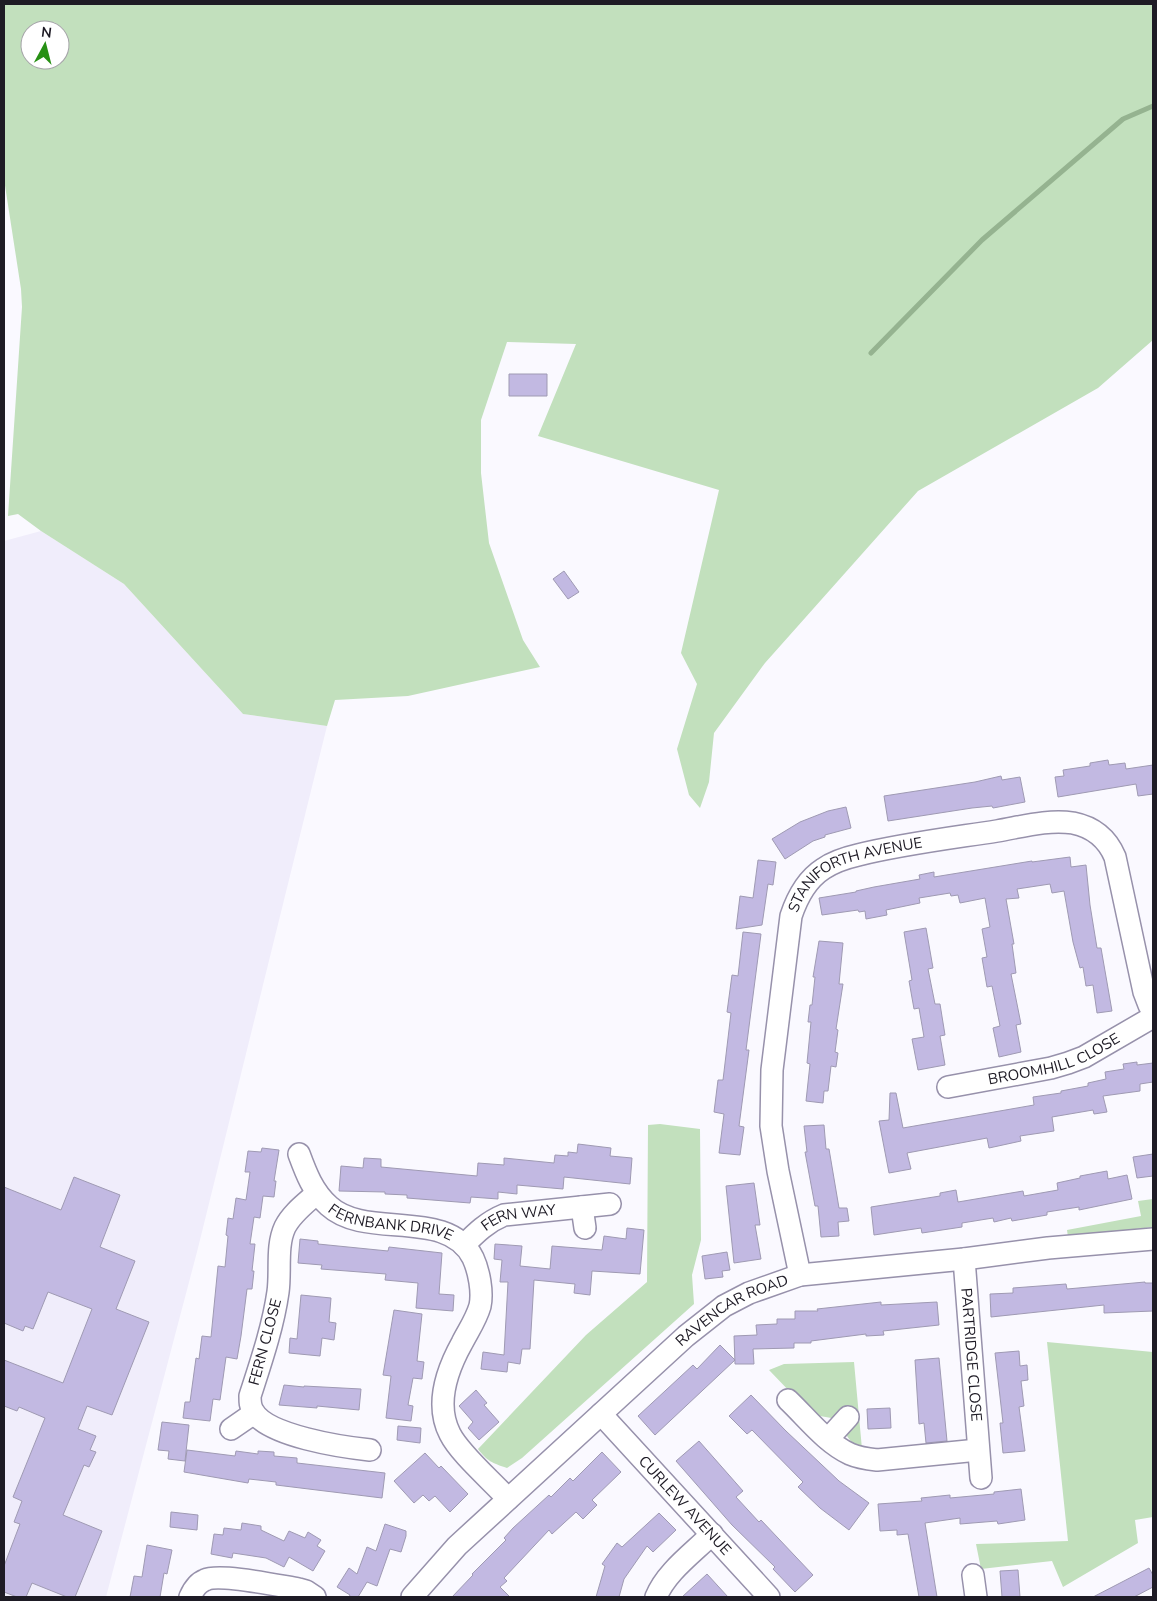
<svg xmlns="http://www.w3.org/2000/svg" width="1157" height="1601" font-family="'Nunito Sans',sans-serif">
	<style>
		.built { fill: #f0edfb }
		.green { fill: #c2e0bd; fill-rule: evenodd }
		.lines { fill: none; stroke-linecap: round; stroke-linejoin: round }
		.stream { stroke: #95b390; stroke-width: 5 }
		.building { fill: #c2b9e2; stroke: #9f9ab3 }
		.minor-casing { stroke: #9791ab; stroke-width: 24 }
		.minor { stroke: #fff; stroke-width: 21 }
		.labels { text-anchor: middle; stroke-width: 4; stroke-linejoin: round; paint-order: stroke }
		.street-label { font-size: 15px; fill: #1e1b25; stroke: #fff }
	</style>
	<rect width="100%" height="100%" fill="#faf9ff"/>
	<!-- built -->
	<path class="built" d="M 41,531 L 124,584 L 243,714 L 327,726 L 198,1248 L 106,1597 L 4,1597 L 4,541 Z"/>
	<!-- green -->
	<path class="green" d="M 4,4 L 1153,4 L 1153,340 L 1098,388 L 918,491 L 765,663 L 714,733 L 709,782 L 700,808 L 689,795 L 677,749 L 697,684 L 681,653 L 719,490 L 538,436 L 576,344 L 507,342 L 481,420 L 481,473 L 489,543 L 523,640 L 540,667 L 408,696 L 335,700 L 327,726 L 243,714 L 124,584 L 41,531 L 18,514 L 8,516 L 22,307 L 21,289 L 4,179 ZM 30,30 L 60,30 L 60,60 L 30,60 Z
		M 660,1124 L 700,1129 L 701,1240 L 692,1275 L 694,1304 L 522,1458 L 507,1468 C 492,1463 487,1461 478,1449 L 586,1335 L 647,1282 L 648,1125 Z
		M 1153,1199 L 1153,1227 L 1068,1237 L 1067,1230 L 1141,1216 L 1138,1201 Z
		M 1047,1342 L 1153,1352 L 1153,1517 L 1135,1520 L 1138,1543 L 1063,1587 L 1052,1561 L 981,1569 L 976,1544 L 1068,1541 Z
		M 854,1362 L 862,1449 C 846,1441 847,1433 837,1419 L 820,1416 L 816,1419 L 769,1370 L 784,1364 Z"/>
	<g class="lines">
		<!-- stream -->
		<path class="stream" d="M 871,353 L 982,240 L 1123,119 L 1153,106"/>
	</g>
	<!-- building -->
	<path class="building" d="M 509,374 L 547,374 L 547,396 L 509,396 Z
		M 564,571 L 579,592 L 568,599 L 553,579 Z
		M 1108,760 L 1109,765 L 1125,763 L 1126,769 L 1153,765 L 1153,794 L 1138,796 L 1136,784 L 1058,797 L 1055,777 L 1064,776 L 1063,770 L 1090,766 L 1090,763 Z
		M 1001,776 L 1002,780 L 1020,777 L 1025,802 L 993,808 L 992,806 L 972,808 L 888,821 L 884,796 L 975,782 Z
		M 846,807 L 851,828 L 825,835 L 825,837 L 813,841 L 785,859 L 772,839 L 800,822 L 828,811 Z
		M 1070,857 L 1071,867 L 1086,865 L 1090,905 L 1097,948 L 1101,948 L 1112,1011 L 1097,1013 L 1093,985 L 1086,986 L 1083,967 L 1080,968 L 1073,942 L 1064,891 L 1052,893 L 1050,884 L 1017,889 L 1019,898 L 1006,899 L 1014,944 L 1012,944 L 1016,973 L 1011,974 L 1021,1024 L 1016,1025 L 1021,1052 L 999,1057 L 993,1028 L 1000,1026 L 992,986 L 987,987 L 982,958 L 987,957 L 982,929 L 990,927 L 985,898 L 960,903 L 958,895 L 951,896 L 950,893 L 919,898 L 920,903 L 886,910 L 887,915 L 866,919 L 865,911 L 859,912 L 858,910 L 822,915 L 819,898 L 856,892 L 856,891 L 874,887 L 920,879 L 919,875 L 934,872 L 934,877 L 1032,861 L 1032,862 Z
		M 758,860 L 776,862 L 773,885 L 768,884 L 762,925 L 736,929 L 740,896 L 753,898 Z
		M 926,928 L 933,968 L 928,969 L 935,1004 L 940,1004 L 945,1035 L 940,1036 L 945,1065 L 918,1070 L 912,1039 L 924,1037 L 919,1008 L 914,1009 L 909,981 L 912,980 L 904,932 Z
		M 743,932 L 761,934 L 746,1050 L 749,1050 L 739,1126 L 744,1127 L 740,1155 L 719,1153 L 724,1114 L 714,1112 L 718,1080 L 723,1080 L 731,1013 L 727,1012 L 732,975 L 738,976 Z
		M 819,941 L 843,943 L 839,984 L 843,984 L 836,1029 L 838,1030 L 835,1052 L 838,1053 L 836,1067 L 831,1066 L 828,1091 L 824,1091 L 823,1103 L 806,1101 L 810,1064 L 807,1063 L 811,1022 L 808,1022 L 810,1005 L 812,1005 L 815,977 L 813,977 Z
		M 1137,1062 L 1137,1065 L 1153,1063 L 1153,1082 L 1140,1084 L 1140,1091 L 1103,1096 L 1107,1112 L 1094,1114 L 1093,1110 L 1052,1117 L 1054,1131 L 1020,1136 L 1021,1141 L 989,1148 L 987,1138 L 907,1153 L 911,1169 L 889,1173 L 879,1121 L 889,1120 L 890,1093 L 896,1093 L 903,1128 L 1034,1105 L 1033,1097 L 1061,1093 L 1061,1091 L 1088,1086 L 1088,1083 L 1106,1079 L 1105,1072 L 1124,1069 L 1123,1064 Z
		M 824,1125 L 826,1149 L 829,1149 L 839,1208 L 847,1208 L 849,1221 L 838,1222 L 839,1236 L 821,1237 L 818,1206 L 815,1206 L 805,1152 L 807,1152 L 804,1126 Z
		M 578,1144 L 611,1148 L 610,1156 L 632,1158 L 630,1184 L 564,1177 L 563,1189 L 517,1185 L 517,1194 L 498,1192 L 498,1199 L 471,1197 L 470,1203 L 407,1198 L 407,1195 L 385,1194 L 385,1192 L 339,1191 L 341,1166 L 363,1168 L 364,1158 L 381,1159 L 381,1167 L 477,1176 L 478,1163 L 504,1165 L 504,1158 L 554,1163 L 555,1155 L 568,1156 L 568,1152 L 577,1153 Z
		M 262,1148 L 279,1150 L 274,1181 L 276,1181 L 274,1197 L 263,1196 L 260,1218 L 254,1217 L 250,1244 L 255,1244 L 252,1271 L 254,1271 L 252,1289 L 247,1289 L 241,1336 L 237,1359 L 226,1357 L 220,1400 L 213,1399 L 210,1421 L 183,1418 L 185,1402 L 190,1402 L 196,1358 L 199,1359 L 202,1336 L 211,1337 L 218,1266 L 225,1267 L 228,1236 L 226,1235 L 228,1218 L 233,1219 L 236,1198 L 246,1200 L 250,1172 L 245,1172 L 248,1151 L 261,1152 Z
		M 1153,1154 L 1153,1176 L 1137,1178 L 1133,1157 Z
		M 1107,1171 L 1108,1179 L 1127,1175 L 1132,1199 L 1079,1210 L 1079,1207 L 1047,1212 L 1047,1215 L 1012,1221 L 1011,1218 L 994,1222 L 993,1218 L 962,1223 L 962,1227 L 922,1233 L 921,1228 L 874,1235 L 871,1207 L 940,1196 L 940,1193 L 956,1190 L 958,1202 L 1023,1191 L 1024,1196 L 1058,1190 L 1057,1183 L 1080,1178 L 1080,1176 Z
		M 74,1177 L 120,1195 L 100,1247 L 135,1261 L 116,1309 L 149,1322 L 112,1415 L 87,1406 L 78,1429 L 96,1436 L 90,1450 L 96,1452 L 89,1467 L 84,1465 L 63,1515 L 102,1531 L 75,1597 L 67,1597 L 32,1583 L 26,1597 L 17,1597 L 4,1592 L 4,1566 L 20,1524 L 14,1522 L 22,1501 L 13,1497 L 45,1418 L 19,1407 L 17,1411 L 4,1406 L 4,1360 L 63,1383 L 92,1309 L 48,1292 L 33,1329 L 25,1326 L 23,1331 L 4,1323 L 4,1187 L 61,1210 Z
		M 754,1183 L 760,1225 L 755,1225 L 761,1259 L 734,1263 L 726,1186 Z
		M 627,1228 L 644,1230 L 640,1274 L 592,1271 L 590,1295 L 574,1293 L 575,1284 L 534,1280 L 530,1349 L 522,1349 L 520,1364 L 508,1362 L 507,1372 L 481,1369 L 483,1352 L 504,1355 L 508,1282 L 500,1282 L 502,1260 L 494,1259 L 495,1244 L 522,1246 L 520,1266 L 550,1269 L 552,1246 L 602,1250 L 604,1236 L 626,1239 Z
		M 300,1239 L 318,1241 L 318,1244 L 388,1251 L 389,1247 L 442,1253 L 439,1294 L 454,1295 L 453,1311 L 416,1308 L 418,1283 L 385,1280 L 386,1274 L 321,1269 L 322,1265 L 298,1263 Z
		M 727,1252 L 730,1270 L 722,1271 L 723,1277 L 705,1279 L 702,1256 Z
		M 1145,1282 L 1145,1283 L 1153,1283 L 1153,1311 L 1104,1313 L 1104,1305 L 991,1317 L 990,1294 L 1013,1293 L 1013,1288 L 1066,1284 L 1067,1289 Z
		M 301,1295 L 331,1298 L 329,1322 L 336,1323 L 334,1340 L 322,1338 L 320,1356 L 289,1353 L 290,1338 L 297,1339 Z
		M 881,1302 L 881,1305 L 937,1302 L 939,1325 L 883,1331 L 884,1335 L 866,1336 L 866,1334 L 811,1341 L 811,1343 L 794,1343 L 794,1348 L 753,1349 L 754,1364 L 735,1364 L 734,1336 L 757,1335 L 756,1325 L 777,1324 L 777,1319 L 795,1319 L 795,1311 L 818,1311 L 817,1309 Z
		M 394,1310 L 422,1314 L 417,1361 L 424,1362 L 422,1379 L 413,1378 L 408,1405 L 413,1406 L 411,1421 L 386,1418 L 391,1376 L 383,1375 Z
		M 720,1345 L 735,1360 L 655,1435 L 638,1416 L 693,1365 L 697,1369 Z
		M 1019,1351 L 1020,1366 L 1027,1365 L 1028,1380 L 1021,1381 L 1024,1406 L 1019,1407 L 1025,1451 L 1003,1453 L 1000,1423 L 1003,1423 L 995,1353 Z
		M 939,1358 L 947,1441 L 926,1443 L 924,1423 L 919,1424 L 915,1360 Z
		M 284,1385 L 304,1387 L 304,1386 L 361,1389 L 359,1410 L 317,1406 L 317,1408 L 279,1405 Z
		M 476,1390 L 487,1403 L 484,1405 L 499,1422 L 479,1440 L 468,1428 L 473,1422 L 459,1406 Z
		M 751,1395 L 786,1431 L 839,1481 L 869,1503 L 849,1530 L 820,1508 L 798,1487 L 803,1482 L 752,1430 L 747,1434 L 729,1416 Z
		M 890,1408 L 891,1428 L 868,1429 L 867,1409 Z
		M 162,1422 L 189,1425 L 185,1461 L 168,1459 L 169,1451 L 158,1450 Z
		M 398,1426 L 421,1428 L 420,1443 L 397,1440 Z
		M 699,1441 L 743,1491 L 736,1497 L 759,1522 L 761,1520 L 813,1575 L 795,1592 L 773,1569 L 775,1567 L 732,1525 L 676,1461 Z
		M 187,1450 L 235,1456 L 236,1451 L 258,1454 L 258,1451 L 274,1452 L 274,1456 L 297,1458 L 297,1463 L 385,1473 L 382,1498 L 276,1485 L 276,1482 L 249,1479 L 248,1483 L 184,1472 Z
		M 602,1452 L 621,1472 L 592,1500 L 597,1505 L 583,1519 L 576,1512 L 552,1534 L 549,1530 L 504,1578 L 507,1581 L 500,1587 L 510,1597 L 452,1597 L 473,1575 L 472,1574 L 506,1540 L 504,1538 L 513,1528 L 549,1495 L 551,1497 L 570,1478 L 573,1481 Z
		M 425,1453 L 439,1468 L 441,1466 L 468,1494 L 450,1512 L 435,1496 L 429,1501 L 423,1495 L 414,1503 L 394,1481 Z
		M 1021,1489 L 1025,1520 L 998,1524 L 997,1521 L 960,1524 L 960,1518 L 925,1523 L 937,1597 L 919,1597 L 908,1534 L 897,1535 L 897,1530 L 880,1531 L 878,1504 L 922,1501 L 921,1498 L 950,1495 L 950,1498 L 994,1494 L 994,1492 Z
		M 171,1512 L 198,1515 L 197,1530 L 170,1527 Z
		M 659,1513 L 676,1530 L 653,1552 L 647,1546 L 624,1579 L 619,1597 L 596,1597 L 605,1566 L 602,1564 L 617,1543 L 622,1547 Z
		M 242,1523 L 261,1526 L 261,1530 L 284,1541 L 289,1531 L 305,1538 L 308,1532 L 321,1540 L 317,1546 L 325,1551 L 313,1571 L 289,1557 L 284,1567 L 266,1558 L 233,1553 L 232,1558 L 211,1554 L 214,1534 L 223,1535 L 224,1528 L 241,1530 Z
		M 385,1524 L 406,1531 L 406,1536 L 401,1552 L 390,1549 L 377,1586 L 367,1582 L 358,1597 L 349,1597 L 350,1595 L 337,1587 L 349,1568 L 357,1574 L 367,1547 L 376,1551 Z
		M 147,1545 L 172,1550 L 167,1574 L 164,1573 L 160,1597 L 130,1597 L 134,1576 L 142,1577 Z
		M 1149,1568 L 1153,1575 L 1153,1587 L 1134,1597 L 1093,1597 Z
		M 1018,1570 L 1020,1597 L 1002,1597 L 1000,1571 Z
		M 707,1574 L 728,1597 L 682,1597 Z"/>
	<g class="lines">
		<defs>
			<g id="minor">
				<path id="s1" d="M 948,1087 L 1051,1068 L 1068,1063 L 1084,1057 L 1153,1017"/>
				<path id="s2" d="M 299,1154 C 306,1173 313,1192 329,1206 C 366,1240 448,1207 473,1258 C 479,1271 483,1292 480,1306 C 476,1320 468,1331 462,1343 C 447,1370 435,1405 450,1434 C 460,1454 492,1481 508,1499"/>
				<path d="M 317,1193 C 306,1203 292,1213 285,1227 C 276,1246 281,1271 278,1292 C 273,1327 261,1362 250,1396 C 250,1402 250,1406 253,1411 C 267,1436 342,1447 370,1450"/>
				<path d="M 582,1207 L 585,1228"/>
				<path id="s3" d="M 464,1245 C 476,1233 487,1222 504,1215 L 610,1204"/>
				<path id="s4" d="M 964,1259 L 981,1478"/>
				<path id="s5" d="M 800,1275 L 778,1171 L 771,1126 L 772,1070 L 791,916 C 797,898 806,880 823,869 C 833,862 845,858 858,855 C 902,844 952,838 997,831 C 1021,827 1048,819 1073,823 C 1093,827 1107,838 1115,857 L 1144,992 L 1149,1005 L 1153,1012"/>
				<path d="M 788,1400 C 807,1418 826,1443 850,1454 C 859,1458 868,1459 877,1460 L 978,1450"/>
				<path id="s6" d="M 601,1414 L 769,1597"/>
				<path d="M 231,1429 L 254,1413"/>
				<path d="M 828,1439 L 848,1417"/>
				<path d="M 973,1575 L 976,1597"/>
				<path d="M 190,1597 C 193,1590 197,1583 205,1580 C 219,1573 280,1586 299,1589 L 306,1591 L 315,1597"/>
				<path id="s7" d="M 412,1597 L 457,1546 L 686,1336 L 724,1306 L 749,1293 L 800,1275 L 964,1259 L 1048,1248 L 1153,1239"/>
				<path d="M 656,1597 C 666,1572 693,1553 712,1534"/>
			</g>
		</defs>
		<!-- minor casing -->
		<use href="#minor" class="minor-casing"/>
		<!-- minor -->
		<use href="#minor" class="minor"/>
	</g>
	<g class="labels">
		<!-- street labels -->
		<g class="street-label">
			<text dy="5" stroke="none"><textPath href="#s5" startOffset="446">STANIFORTH AVENUE</textPath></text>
			<text dy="5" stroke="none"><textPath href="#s1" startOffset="110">BROOMHILL CLOSE</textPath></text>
			<text dy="5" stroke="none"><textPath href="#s3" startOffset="64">FERN WAY</textPath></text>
			<text dy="5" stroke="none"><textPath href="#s2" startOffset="126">FERNBANK DRIVE</textPath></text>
			<text dy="5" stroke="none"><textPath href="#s7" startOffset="432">RAVENCAR ROAD</textPath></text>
			<text transform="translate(265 1342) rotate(-75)" y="5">FERN CLOSE</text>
			<text dy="5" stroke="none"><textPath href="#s4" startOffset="96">PARTRIDGE CLOSE</textPath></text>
			<text dy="5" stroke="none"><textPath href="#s6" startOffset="124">CURLEW AVENUE</textPath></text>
		</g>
	</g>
	<!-- border -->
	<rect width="1157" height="1601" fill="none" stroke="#1e1b25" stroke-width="10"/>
	<!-- north arrow -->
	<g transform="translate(45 45) rotate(7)"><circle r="24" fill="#ffffff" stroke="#a5a4a8"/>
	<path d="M0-4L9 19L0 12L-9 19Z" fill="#279014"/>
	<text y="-8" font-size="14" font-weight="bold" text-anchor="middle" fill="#1e1b25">N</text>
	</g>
</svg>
